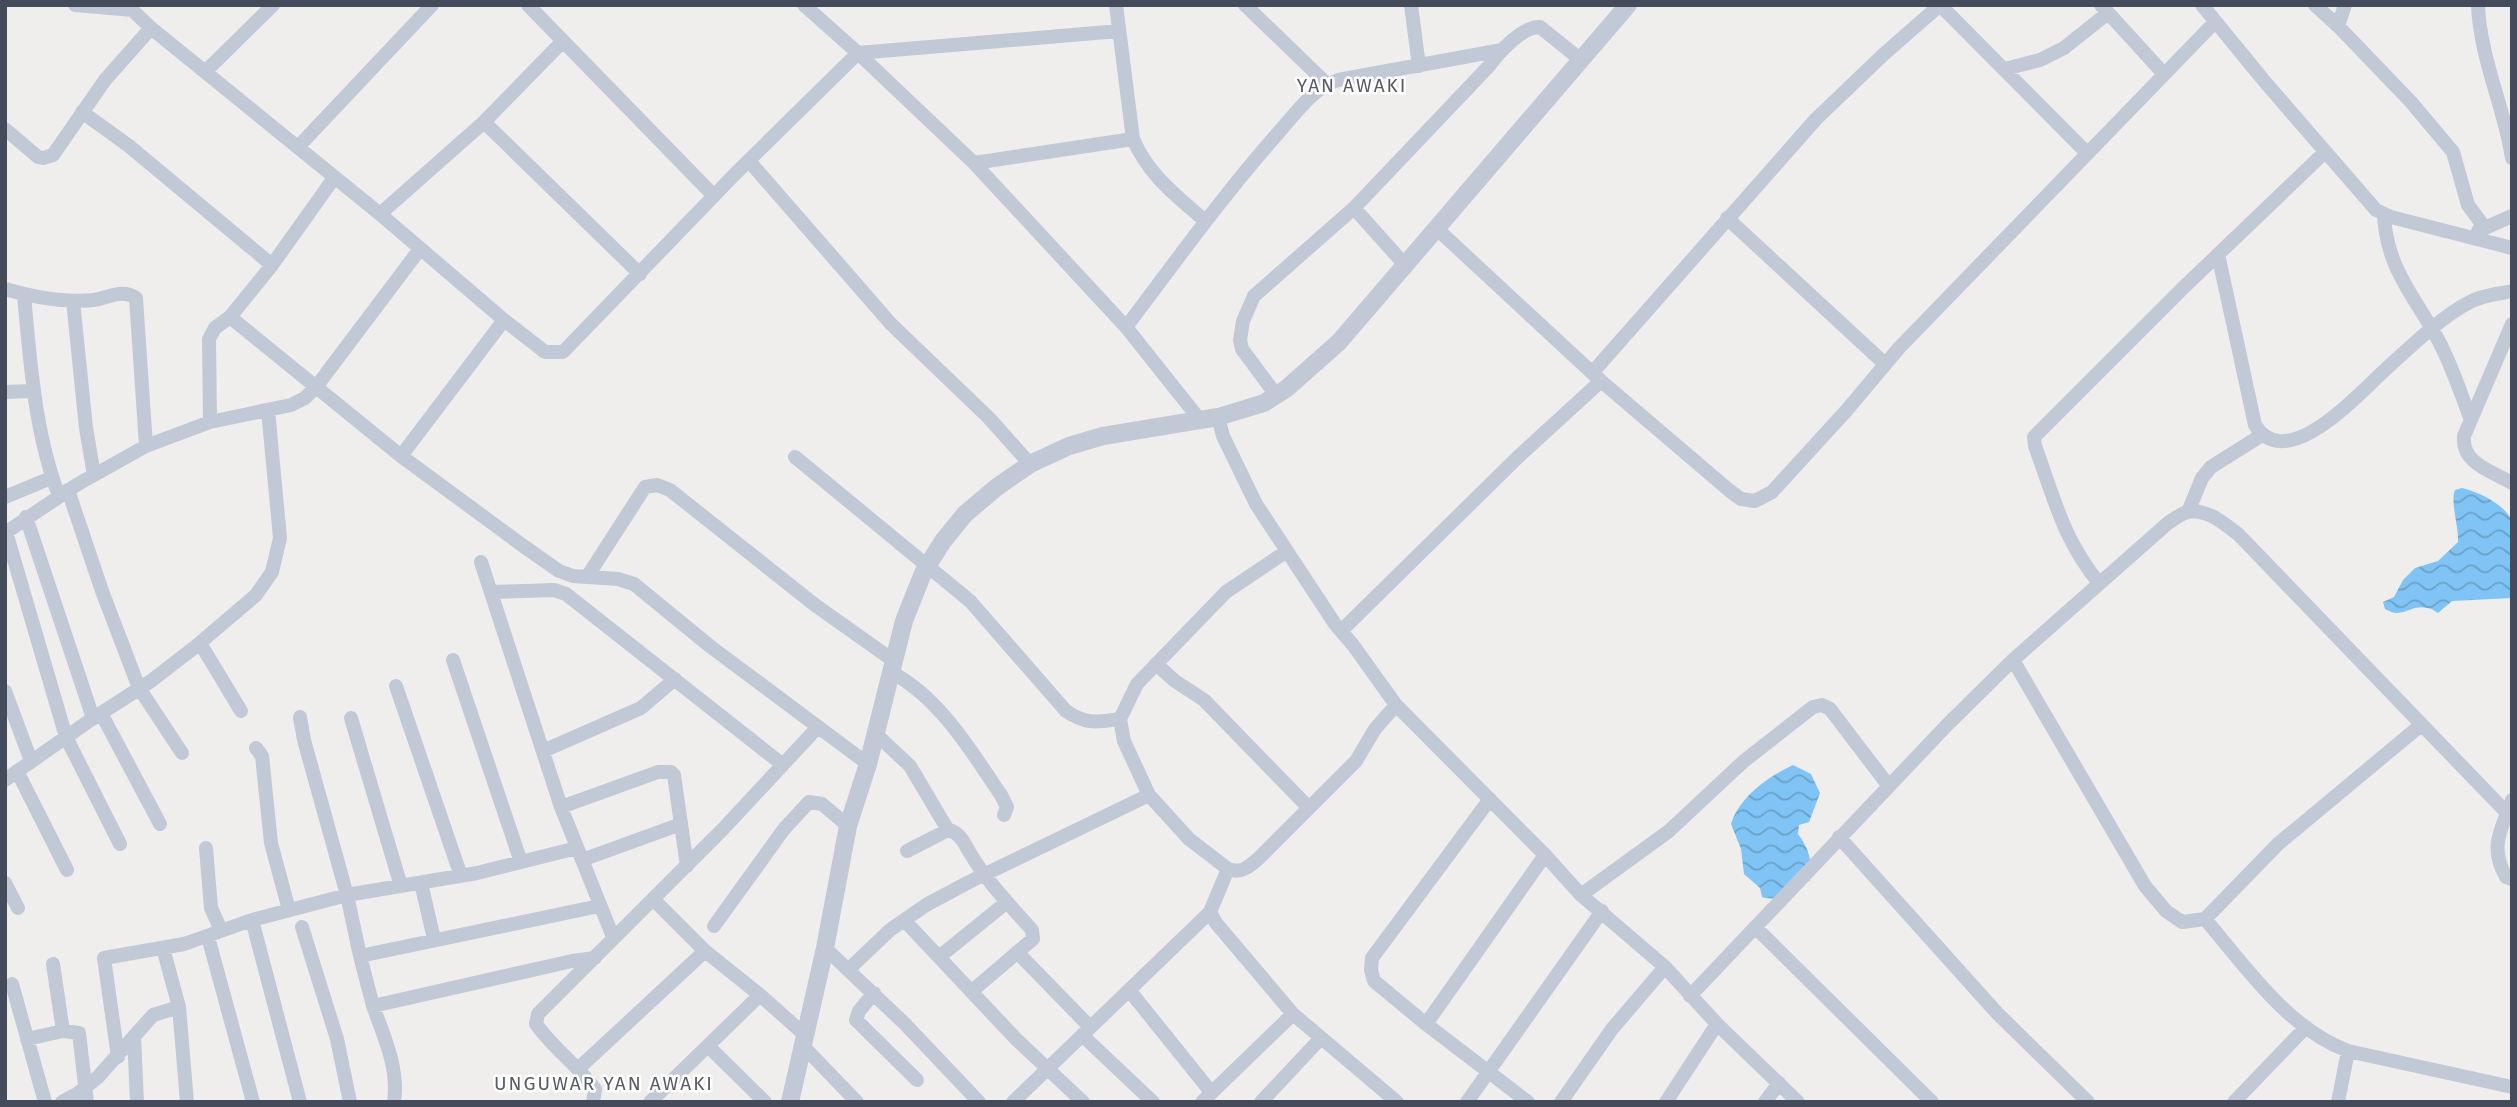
<svg xmlns="http://www.w3.org/2000/svg" width="2517" height="1107" font-family="'Fira Sans',sans-serif">
	<style>
		.water { fill: url(#water-waves) }
		.lines { fill: none; stroke-linecap: round; stroke-linejoin: round }
		.minor { stroke: #c2c9d6; stroke-width: 14 }
		.tertiary { stroke: #c2c9d6; stroke-width: 18 }
		.labels { text-anchor: middle; stroke-width: 5; stroke-linejoin: round; paint-order: stroke }
		.neighbourhood-label { font-size: 19px; letter-spacing: 2px; fill: #595b63; stroke: #fff }
	</style>
	<defs>
		<pattern id="water-waves" width="16" height="10" patternUnits="userSpaceOnUse" patternTransform="scale(1.75)"><rect width="16" height="10" fill="#7fc4f4"/><path d="M0 5q4-4 8 0t8 0" fill="none" stroke="#6aa1c9"/></pattern>
	</defs>
	<rect width="100%" height="100%" fill="#f0eded"/>
	<!-- water -->
	<path class="water" d="M 2462,488 C 2481,493 2502,503 2512,520 L 2512,598 L 2452,601 L 2438,613 C 2435,611 2431,608 2427,608 C 2410,604 2403,620 2385,609 L 2383,602 L 2394,597 L 2403,580 L 2415,568 L 2438,561 L 2458,542 C 2459,527 2450,502 2455,490 Z
		M 1793,765 L 1811,774 L 1820,793 L 1809,822 L 1799,825 L 1798,834 C 1809,849 1813,862 1810,880 C 1795,889 1779,903 1762,897 L 1760,888 L 1744,874 L 1741,849 L 1731,824 C 1740,796 1768,777 1793,765 Z"/>
	<g class="lines">
		<!-- minor -->
		<path class="minor" d="M 75,5 L 133,10
			M 127,5 L 151,28 L 380,214 L 504,320 L 545,352 L 563,352 L 735,174 L 858,53 L 1119,31
			M 528,5 L 714,196
			M 804,5 L 858,53 L 974,163 L 1126,327 L 1200,420
			M 1116,5 L 1133,139 C 1150,177 1175,194 1205,221
			M 1245,5 L 1327,84
			M 1411,5 L 1419,66
			M 1940,5 L 2087,153
			M 2101,5 L 2164,74
			M 2202,5 L 2265,82 L 2376,210 L 2391,217 L 2512,248
			M 2315,5 L 2338,26 L 2411,102 L 2453,152 L 2468,205 L 2485,228
			M 2478,5 C 2480,58 2504,106 2512,158
			M 2338,26 L 2345,5
			M 2005,69 L 2040,60 L 2064,48 L 2108,13
			M 205,72 L 273,5
			M 82,112 L 129,146 L 272,265
			M 484,122 L 640,274
			M 5,129 L 38,157 L 43,158 L 53,155 L 105,80 L 151,28
			M 298,147 L 432,5
			M 749,161 L 891,324 L 989,418 L 1030,464
			M 974,163 L 1133,139
			M 1354,208 L 1405,265
			M 380,214 L 484,122 L 563,41
			M 2384,214 C 2386,266 2412,293 2436,336 C 2451,362 2460,392 2471,420
			M 1727,218 L 1885,364
			M 1436,228 L 1601,381 L 1730,491 L 1741,499 L 1755,501 L 1772,492 L 1846,411 L 1899,348 L 2215,22
			M 2478,231 L 2512,216
			M 2218,254 L 2255,425 C 2287,476 2360,392 2386,369 C 2409,348 2442,316 2470,302 C 2482,295 2499,294 2512,291
			M 5,289 C 33,297 65,303 93,300 C 108,298 123,288 136,298 L 146,446
			M 24,295 C 30,361 35,434 59,496
			M 73,301 L 86,428 L 94,475
			M 230,317 L 401,456 L 522,545 L 559,571 L 573,576 L 618,579 L 634,584 L 711,647 L 868,764
			M 2512,324 L 2464,436 C 2461,463 2491,471 2512,483
			M 1126,327 C 1176,261 1224,194 1279,132 C 1297,112 1312,89 1338,80 L 1502,50
			M 1592,373 L 1816,119 L 1884,54 L 1940,5
			M 5,392 L 33,391
			M 1276,395 L 1242,349 L 1240,340 L 1243,321 L 1254,296 L 1354,208 L 1489,66 C 1499,52 1523,26 1540,27 L 1581,60
			M 1218,417 L 1223,436 L 1256,504 L 1335,624 L 1353,645 L 1396,705 L 1545,855 L 1581,895 L 1665,967 L 1717,1024 L 1798,1102
			M 210,422 L 209,339 L 215,328 L 230,317 L 272,265 L 334,178
			M 401,456 L 504,320
			M 795,457 L 970,601 L 1066,711 C 1087,725 1096,722 1120,719
			M 68,490 L 102,591 L 139,688 L 182,753
			M 5,497 L 51,478
			M 2188,512 L 2202,478 L 2211,467 L 2262,435
			M 26,517 L 93,718
			M 6,532 L 66,737 L 120,844
			M 5,533 L 78,484 L 146,446 L 210,422 L 291,405 L 305,398 L 316,387 L 420,249
			M 1287,551 L 1226,592 L 1137,684 L 1120,719 L 1124,741 L 1149,795 L 1189,839 L 1228,869 C 1241,874 1249,867 1259,858 L 1356,761 L 1375,729 L 1396,705
			M 481,562 L 561,807 L 613,937
			M 587,577 L 645,487 L 657,485 L 670,490 L 815,605 L 894,661
			M 2099,583 C 2063,539 2054,498 2035,446 L 2034,437 L 2183,288 L 2325,152
			M 491,592 L 554,590 L 566,594 L 783,765
			M 1341,631 L 1518,457 L 1601,381
			M 200,643 L 241,711
			M 453,660 L 521,862
			M 2013,660 L 2145,886 L 2166,911 L 2182,922 L 2205,919 L 2278,844 L 2421,725
			M 1156,664 L 1175,681 L 1204,700 L 1308,807
			M 891,672 C 940,698 971,751 1001,795 L 1007,807 L 1004,815
			M 396,686 L 461,876
			M 5,691 L 31,761
			M 101,713 L 160,824
			M 300,717 L 304,740 L 347,895 L 360,956 L 373,1006 L 572,961 L 595,958
			M 351,718 L 401,886
			M 876,734 L 910,766 L 948,830
			M 256,748 L 262,756 L 271,843 L 289,910
			M 543,751 L 641,708 L 675,679
			M 17,771 L 67,870
			M 5,780 L 89,721 L 151,681 L 195,647 L 256,595 L 272,572 L 280,538 L 268,410
			M 1490,799 L 1372,958 L 1371,970 L 1374,981 L 1426,1024 L 1528,1102
			M 2512,800 C 2501,831 2489,846 2506,877 L 2512,879
			M 561,807 L 658,772 L 671,772 L 674,775 L 687,866
			M 1839,837 L 1997,1013 L 2088,1102
			M 206,848 L 211,908 L 221,930
			M 907,851 L 948,830 C 960,832 964,843 970,853 C 987,882 1010,905 1032,930 L 1033,939 L 972,991
			M 582,860 L 681,824
			M 1228,869 L 1210,912 L 1216,923 L 1293,1014 L 1397,1102
			M 5,883 L 18,908
			M 421,883 L 434,939
			M 1581,895 L 1669,831 L 1744,761 L 1813,707 L 1822,705 L 1830,709 L 1888,785
			M 654,900 L 705,951 L 760,995 L 805,1035
			M 2205,919 C 2246,967 2287,1028 2348,1051 L 2512,1087
			M 252,920 L 300,1102
			M 904,920 L 1016,1039 L 1083,1102
			M 714,926 L 784,829 L 809,802 L 822,804 L 848,826
			M 302,927 L 337,1039 L 350,1102
			M 1755,927 L 1932,1102
			M 208,937 L 253,1102
			M 163,948 L 179,1007 L 187,1102
			M 825,948 L 905,1024 L 979,1102
			M 1017,952 L 1090,1027
			M 360,956 L 599,906
			M 939,957 L 1007,902
			M 849,969 L 890,930 L 926,905 L 969,882 L 1149,795
			M 12,984 L 45,1102
			M 1129,990 L 1211,1092
			M 874,993 L 859,1011 L 856,1020 L 917,1080
			M 1690,996 L 1947,725 L 2013,660 L 2168,523 C 2174,519 2182,513 2188,512 C 2207,508 2225,524 2239,535 L 2507,813
			M 373,1006 C 384,1037 399,1068 394,1102
			M 1426,1024 L 1545,855
			M 63,1031 L 79,1033 L 87,1102
			M 1082,1035 L 1153,1102
			M 134,1036 L 137,1102
			M 27,1039 L 63,1031 L 53,964
			M 708,1046 L 765,1102
			M 803,1046 L 857,1102
			M 118,1057 L 104,958 L 184,944 L 252,920 L 347,895 L 477,873 L 577,848
			M 579,1068 L 705,951
			M 62,1102 L 77,1094 L 98,1077 L 153,1015 L 179,1007
			M 593,1102 L 595,1089 C 577,1065 553,1048 536,1024 L 538,1014 L 723,829 L 818,727
			M 650,1102 L 760,995
			M 1013,1102 L 1210,912
			M 1202,1102 L 1293,1014
			M 1261,1102 L 1321,1038
			M 1467,1102 L 1602,911
			M 1561,1102 L 1612,1029 L 1665,967
			M 1666,1102 L 1717,1024
			M 1765,1102 L 1779,1083
			M 2234,1102 L 2306,1027
			M 2338,1102 L 2348,1051"/>
		<!-- tertiary -->
		<path class="tertiary" d="M 790,1102 L 825,948 L 848,826 L 868,764 L 904,621 L 923,573 L 943,541 L 965,514 L 997,487 L 1030,464 L 1069,446 L 1103,436 L 1218,417 L 1264,403 L 1286,389 L 1339,342 L 1628,5"/>
	</g>
	<g class="labels">
		<!-- neighbourhood labels -->
		<g class="neighbourhood-label">
			<text x="1352" y="92">YAN AWAKI</text>
			<text x="604" y="1090">UNGUWAR YAN AWAKI</text>
		</g>
	</g>
	<!-- border -->
	<rect width="2517" height="1107" fill="none" stroke="#444c5c" stroke-width="14"/>
</svg>
